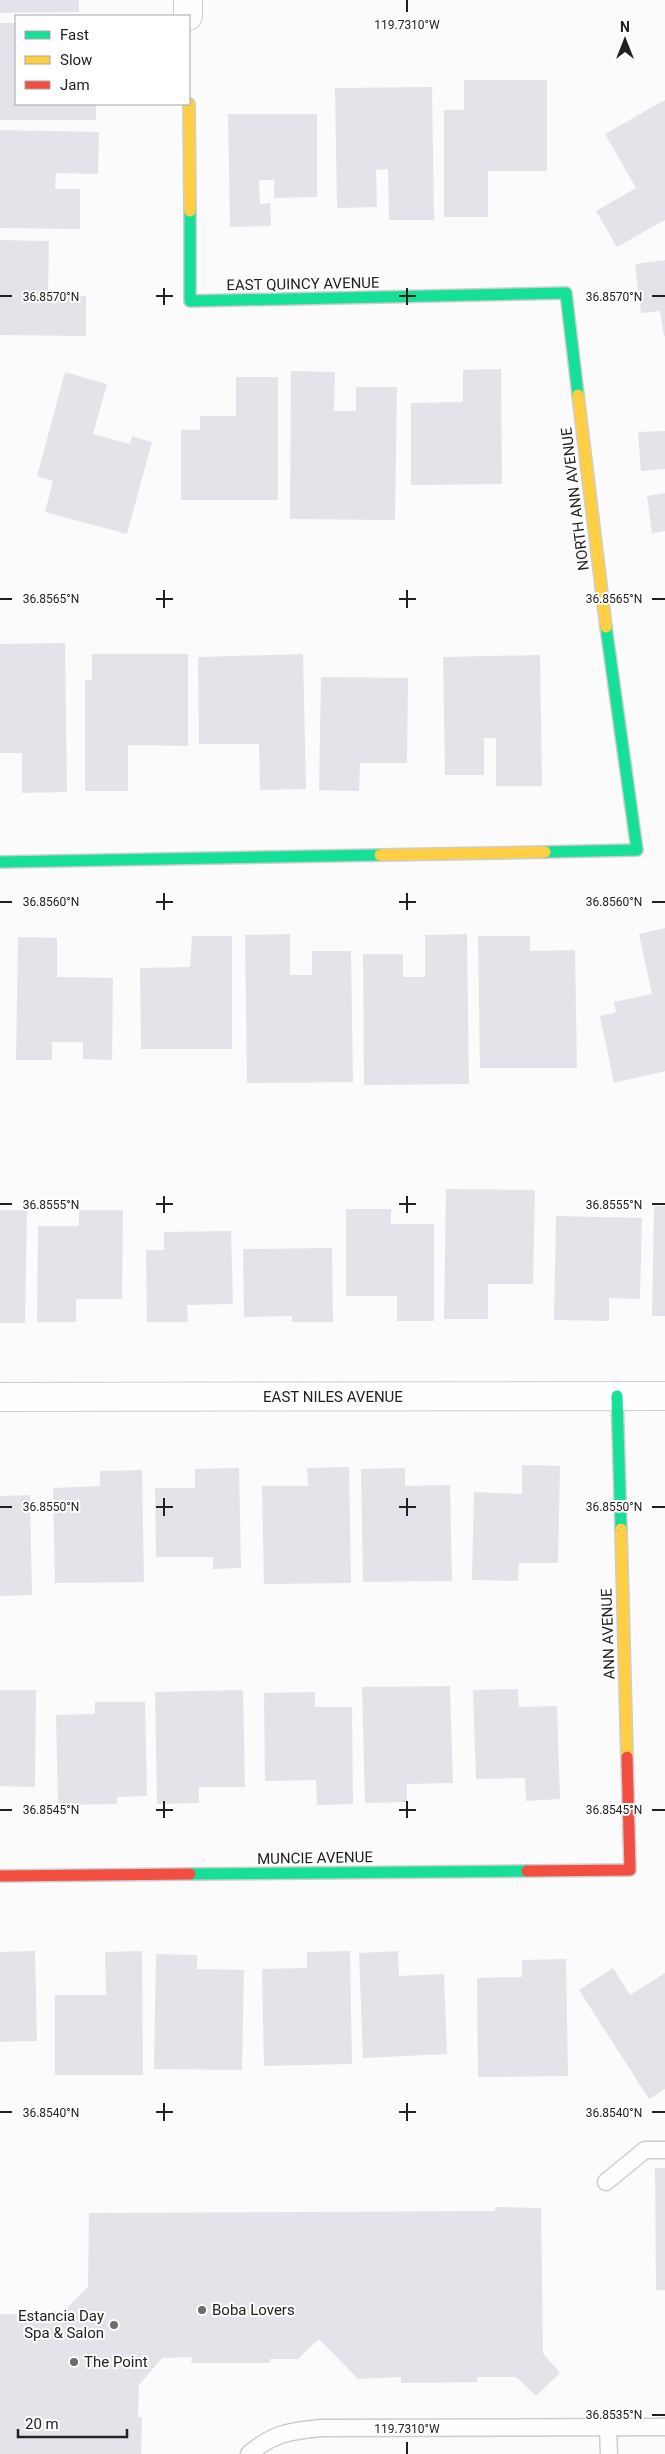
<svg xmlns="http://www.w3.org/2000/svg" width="665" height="2454" font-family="Roboto,sans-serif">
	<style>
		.building { fill: #e3e3ea }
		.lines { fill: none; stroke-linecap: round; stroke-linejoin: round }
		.lane-casing { stroke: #cdcdce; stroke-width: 19 }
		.street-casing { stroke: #cdcdce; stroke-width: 30 }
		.fast-casing { stroke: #cdcdce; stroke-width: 14 }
		.slow-casing { stroke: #cdcdce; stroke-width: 14 }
		.jam-casing { stroke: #cdcdce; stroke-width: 14 }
		.lane { stroke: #fefeff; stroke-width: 16 }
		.street { stroke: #fefeff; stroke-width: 28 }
		.fast { stroke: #16e098; stroke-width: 11 }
		.slow { stroke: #ffcf43; stroke-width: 11 }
		.jam { stroke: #f24e42; stroke-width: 11 }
		.ticks { fill: none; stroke: #212122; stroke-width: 2 }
		.poi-dot { fill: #6d6d6e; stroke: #fff; stroke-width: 2 }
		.labels { text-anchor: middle; stroke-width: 4; stroke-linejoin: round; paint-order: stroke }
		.street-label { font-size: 15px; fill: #212122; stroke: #fff }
		.poi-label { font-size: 15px; fill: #212122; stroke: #fff; text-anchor: start }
		.ticks-label { font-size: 12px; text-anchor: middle; fill: #212122; stroke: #fff; stroke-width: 4; stroke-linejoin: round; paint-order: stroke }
	</style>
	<rect width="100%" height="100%" fill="#fbfbfc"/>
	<!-- building -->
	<path class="building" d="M 0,0 L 79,0 L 79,12 L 0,13 Z
		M 0,23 L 16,23 L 16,104 L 96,104 L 96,120 L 0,120 Z
		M 464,80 L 547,80 L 547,171 L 488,171 L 488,217 L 444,217 L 444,110 L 464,110 Z
		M 432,87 L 434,220 L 389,220 L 388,169 L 376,170 L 377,207 L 337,208 L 335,88 Z
		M 665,100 L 665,220 L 617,247 L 596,211 L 636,188 L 605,134 Z
		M 228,114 L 317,114 L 317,197 L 274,198 L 274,180 L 259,180 L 260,204 L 270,203 L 271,226 L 230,227 Z
		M 0,130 L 99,132 L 98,174 L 56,173 L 55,189 L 80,189 L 80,229 L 0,228 Z
		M 0,240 L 49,241 L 48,296 L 86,296 L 86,336 L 0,335 Z
		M 665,260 L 665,336 L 664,336 L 660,311 L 641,313 L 635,264 Z
		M 501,369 L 502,484 L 411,485 L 411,403 L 463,402 L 463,370 Z
		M 291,371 L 335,372 L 334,411 L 356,411 L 356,387 L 397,387 L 395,520 L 290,519 Z
		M 65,372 L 107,384 L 93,434 L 130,444 L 132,436 L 152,442 L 127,534 L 45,512 L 53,481 L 37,476 Z
		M 236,377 L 278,377 L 278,500 L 181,500 L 181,430 L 200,430 L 200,416 L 236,416 Z
		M 665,431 L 665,469 L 641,471 L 638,432 Z
		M 665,493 L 665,531 L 652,533 L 647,496 Z
		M 65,643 L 67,792 L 22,793 L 22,753 L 0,753 L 0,644 Z
		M 92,654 L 188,654 L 188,746 L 128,745 L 128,791 L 85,791 L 85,680 L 92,680 Z
		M 303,654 L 306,789 L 260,790 L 259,744 L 199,744 L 198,657 Z
		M 540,655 L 542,786 L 496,786 L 496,738 L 484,738 L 484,775 L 445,775 L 443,657 Z
		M 321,677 L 408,678 L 407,763 L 360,763 L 359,791 L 319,790 Z
		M 665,928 L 665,1071 L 614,1083 L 600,1016 L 616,1012 L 614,1002 L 652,994 L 639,934 Z
		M 290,934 L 290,975 L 312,975 L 312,951 L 351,951 L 353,1082 L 247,1083 L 245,935 Z
		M 467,934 L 469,1084 L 364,1085 L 363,954 L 403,954 L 403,977 L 425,977 L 425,935 Z
		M 192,936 L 232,936 L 232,1049 L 141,1049 L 140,968 L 190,967 Z
		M 478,936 L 530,936 L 530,951 L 575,950 L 577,1068 L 480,1068 Z
		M 18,937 L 57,938 L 57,977 L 113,978 L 112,1060 L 83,1059 L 83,1042 L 52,1042 L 52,1060 L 16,1060 Z
		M 446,1189 L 535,1190 L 533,1284 L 488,1284 L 488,1319 L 444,1319 Z
		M 654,1206 L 665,1206 L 665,1316 L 652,1316 Z
		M 346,1209 L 391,1209 L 391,1224 L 434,1224 L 434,1321 L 397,1321 L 397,1296 L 346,1296 Z
		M 0,1210 L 27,1210 L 25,1323 L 0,1323 Z
		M 79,1210 L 123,1210 L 122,1299 L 76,1299 L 76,1322 L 37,1322 L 38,1226 L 79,1226 Z
		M 556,1216 L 642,1218 L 640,1299 L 609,1298 L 609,1321 L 554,1320 Z
		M 231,1231 L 233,1304 L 187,1305 L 188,1322 L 147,1322 L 146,1250 L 164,1250 L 164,1232 Z
		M 332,1248 L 333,1322 L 292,1322 L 292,1316 L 244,1317 L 243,1249 Z
		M 522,1465 L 560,1466 L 558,1563 L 519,1563 L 518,1581 L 472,1580 L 474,1492 L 522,1494 Z
		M 349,1467 L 351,1583 L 264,1584 L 262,1486 L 308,1486 L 307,1468 Z
		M 239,1468 L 241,1568 L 213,1569 L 213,1557 L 156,1557 L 155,1488 L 195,1488 L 195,1469 Z
		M 405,1468 L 405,1486 L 450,1485 L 452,1581 L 363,1582 L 361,1469 Z
		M 142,1470 L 144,1582 L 55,1583 L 53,1488 L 100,1486 L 100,1471 Z
		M 30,1495 L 32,1595 L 0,1596 L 0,1496 Z
		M 450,1686 L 453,1783 L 407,1784 L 407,1802 L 365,1803 L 362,1687 Z
		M 518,1689 L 519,1707 L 557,1706 L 560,1799 L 526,1801 L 525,1778 L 476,1779 L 473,1690 Z
		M 0,1690 L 36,1690 L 35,1787 L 0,1786 Z
		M 243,1690 L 245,1787 L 199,1787 L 199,1803 L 157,1804 L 155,1692 Z
		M 315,1692 L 315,1707 L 352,1707 L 353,1804 L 317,1805 L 316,1780 L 265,1781 L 264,1693 Z
		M 95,1702 L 145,1702 L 147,1796 L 117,1797 L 117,1804 L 58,1805 L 56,1715 L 95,1714 Z
		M 35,1951 L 37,2041 L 0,2042 L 0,1952 Z
		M 142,1951 L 143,2075 L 55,2075 L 55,1995 L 106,1995 L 105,1952 Z
		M 350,1951 L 352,2064 L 264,2066 L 262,1969 L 307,1968 L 307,1952 Z
		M 398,1951 L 399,1976 L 444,1974 L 447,2054 L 363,2058 L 359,1953 Z
		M 156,1954 L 197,1955 L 197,1969 L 244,1970 L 242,2070 L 154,2069 Z
		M 566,1959 L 568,2076 L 478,2077 L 477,1978 L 522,1977 L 522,1960 Z
		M 613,1968 L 630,1995 L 665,1973 L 665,2089 L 649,2099 L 579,1990 Z
		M 655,2168 L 665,2168 L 665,2290 L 656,2290 Z
		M 495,2207 L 541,2208 L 543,2353 L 560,2373 L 536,2396 L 516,2377 L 477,2377 L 477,2382 L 401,2383 L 401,2377 L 358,2379 L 319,2339 L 298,2359 L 270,2359 L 270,2363 L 191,2363 L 192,2357 L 162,2358 L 139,2385 L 138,2417 L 142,2417 L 141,2454 L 0,2454 L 0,2314 L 52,2314 L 52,2311 L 64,2311 L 88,2287 L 89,2213 L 495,2211 Z"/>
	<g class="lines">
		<defs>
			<path id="lane" d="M 606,2182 L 645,2150 L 665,2150
				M 608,2428 L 609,2454
				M 249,2454 C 273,2433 291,2431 321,2428 L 665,2427"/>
			<path id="street" d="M 188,0 L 188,16
				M 0,1397 L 665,1396"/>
			<path id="fast" d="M 190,211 L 190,301 L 566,293 L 578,395
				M 545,852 L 637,850 L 606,627
				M 0,862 L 380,855
				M 617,1396 L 621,1529
				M 190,1874 L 527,1871"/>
			<path id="slow" d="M 189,104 L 190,211
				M 578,395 L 606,627
				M 380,855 L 545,852
				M 621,1529 L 627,1757"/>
			<path id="jam" d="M 527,1871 L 630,1870 L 627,1757
				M 0,1876 L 190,1874"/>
		</defs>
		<!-- lane casing -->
		<use href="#lane" class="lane-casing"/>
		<!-- street casing -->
		<use href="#street" class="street-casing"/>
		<!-- fast casing -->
		<use href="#fast" class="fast-casing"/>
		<!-- slow casing -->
		<use href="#slow" class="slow-casing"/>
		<!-- jam casing -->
		<use href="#jam" class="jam-casing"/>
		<!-- lane -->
		<use href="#lane" class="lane"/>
		<!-- street -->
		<use href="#street" class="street"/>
		<!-- fast -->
		<use href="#fast" class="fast"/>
		<!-- slow -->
		<use href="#slow" class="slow"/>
		<!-- jam -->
		<use href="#jam" class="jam"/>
	</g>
	<!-- ticks -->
	<path class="ticks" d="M 407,0 L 407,12M 164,288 L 164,305M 407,288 L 407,305M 0,296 L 12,296M 156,296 L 173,296M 399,296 L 416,296M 652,296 L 665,296M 164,590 L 164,608M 407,590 L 407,608M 0,599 L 12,599M 156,599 L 173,599M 399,599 L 416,599M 652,599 L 665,599M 164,893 L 164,910M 407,893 L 407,910M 0,902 L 12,902M 156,902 L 173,902M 399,902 L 416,902M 652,902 L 665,902M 164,1196 L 164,1213M 407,1196 L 407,1213M 0,1204 L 12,1204M 156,1204 L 173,1204M 399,1204 L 416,1204M 652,1204 L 665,1204M 164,1498 L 164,1516M 407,1498 L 407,1516M 0,1507 L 12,1507M 156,1507 L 173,1507M 399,1507 L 416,1507M 652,1507 L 665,1507M 164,1801 L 164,1818M 407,1801 L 407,1818M 0,1810 L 12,1810M 156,1810 L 173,1810M 399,1810 L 416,1810M 652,1810 L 665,1810M 164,2103 L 164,2121M 407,2103 L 407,2121M 0,2112 L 12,2112M 156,2112 L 173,2112M 399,2112 L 416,2112M 652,2112 L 665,2112M 652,2415 L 665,2415M 407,2442 L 407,2454"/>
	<!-- markers -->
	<g class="poi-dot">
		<circle cx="202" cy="2310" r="5"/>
		<circle cx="114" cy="2325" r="5"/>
		<circle cx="74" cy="2362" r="5"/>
	</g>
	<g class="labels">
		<!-- street labels -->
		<g class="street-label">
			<text transform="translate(303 284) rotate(-1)" y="5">EAST QUINCY AVENUE</text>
			<text transform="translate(575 499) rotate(-97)" y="5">NORTH ANN AVENUE</text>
			<text x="333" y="1402">EAST NILES AVENUE</text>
			<text transform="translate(608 1634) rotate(-92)" y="5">ANN AVENUE</text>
			<text transform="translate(315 1858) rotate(-1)" y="5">MUNCIE AVENUE</text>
		</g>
		<!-- poi labels -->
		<g class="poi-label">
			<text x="212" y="2315">Boba Lovers</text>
			<text x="104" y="2321" text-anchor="end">Estancia Day<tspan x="104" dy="17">Spa &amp; Salon</tspan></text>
			<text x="84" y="2367">The Point</text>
		</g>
	</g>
	<g class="ticks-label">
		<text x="407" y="29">119.7310°W</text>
		<text x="51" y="301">36.8570°N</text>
		<text x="614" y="301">36.8570°N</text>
		<text x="51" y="603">36.8565°N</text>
		<text x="614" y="603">36.8565°N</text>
		<text x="51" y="906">36.8560°N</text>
		<text x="614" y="906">36.8560°N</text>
		<text x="51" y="1209">36.8555°N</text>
		<text x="614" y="1209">36.8555°N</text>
		<text x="51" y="1511">36.8550°N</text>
		<text x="614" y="1511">36.8550°N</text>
		<text x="51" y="1814">36.8545°N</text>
		<text x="614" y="1814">36.8545°N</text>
		<text x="51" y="2117">36.8540°N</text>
		<text x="614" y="2117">36.8540°N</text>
		<text x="614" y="2419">36.8535°N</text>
		<text x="407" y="2433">119.7310°W</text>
	</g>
	<!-- legend -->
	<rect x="15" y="15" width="175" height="90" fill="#ffffff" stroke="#a6a6a7"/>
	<rect x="25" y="31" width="25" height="8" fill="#16e098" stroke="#a6a6a7"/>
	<text x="60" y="40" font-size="15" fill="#212122">Fast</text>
	<rect x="25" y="56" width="25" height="8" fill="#ffcf43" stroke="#a6a6a7"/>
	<text x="60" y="65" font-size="15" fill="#212122">Slow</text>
	<rect x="25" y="81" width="25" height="8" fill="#f24e42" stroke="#a6a6a7"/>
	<text x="60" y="90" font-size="15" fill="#212122">Jam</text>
	<!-- north arrow -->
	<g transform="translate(625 40)" stroke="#ffffff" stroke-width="4" paint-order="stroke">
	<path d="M0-4L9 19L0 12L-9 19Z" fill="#212122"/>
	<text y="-8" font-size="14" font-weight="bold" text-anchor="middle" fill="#212122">N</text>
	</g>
	<!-- scale -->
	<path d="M18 2429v8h109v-8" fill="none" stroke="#212122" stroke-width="2.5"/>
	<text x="25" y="2429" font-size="15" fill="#212122" stroke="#ffffff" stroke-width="4" paint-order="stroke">20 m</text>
</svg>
